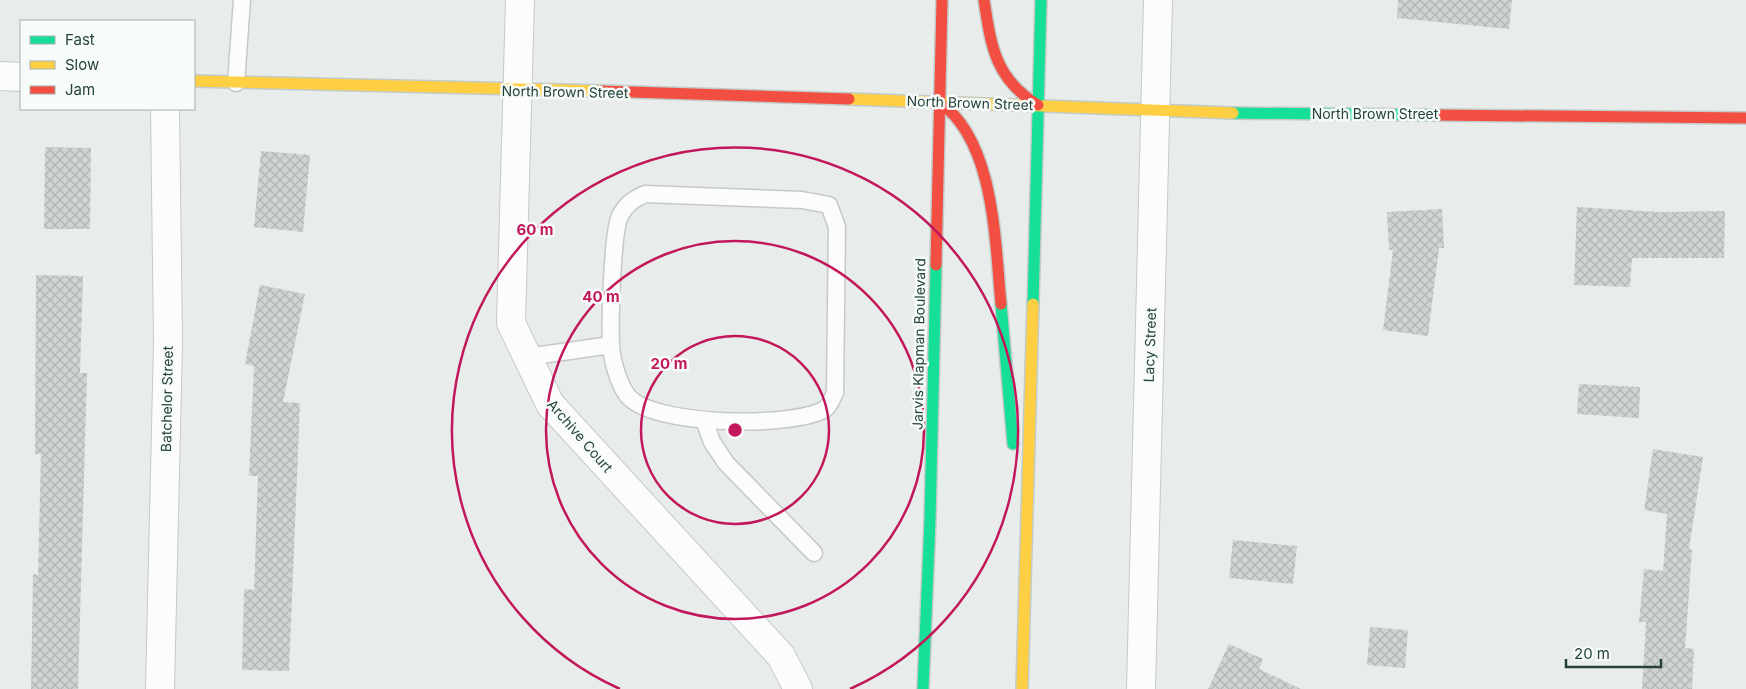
<svg xmlns="http://www.w3.org/2000/svg" width="1746" height="689" font-family="Inter,sans-serif">
	<style>
		.building { fill: url(#building-cross-hatch) }
		.lines { fill: none; stroke-linecap: round; stroke-linejoin: round }
		.lane-casing { stroke: #c5cac8; stroke-width: 19 }
		.street-casing { stroke: #c5cac8; stroke-width: 30 }
		.fast-casing { stroke: #c3cbc8; stroke-width: 14 }
		.slow-casing { stroke: #c3cbc8; stroke-width: 14 }
		.jam-casing { stroke: #c3cbc8; stroke-width: 14 }
		.lane { stroke: #fcfcfc; stroke-width: 16 }
		.street { stroke: #fcfcfc; stroke-width: 28 }
		.fast { stroke: #16e098; stroke-width: 11 }
		.slow { stroke: #ffcf43; stroke-width: 11 }
		.jam { stroke: #f24e42; stroke-width: 11 }
		.ring { fill: none; stroke: #c2185b; stroke-width: 2.5 }
		.labels { text-anchor: middle; stroke-width: 5; stroke-linejoin: round; paint-order: stroke }
		.street-label { font-size: 14px; fill: #24423a; stroke: #f7fbf9 }
		.centre { fill: #c2185b; stroke: #f7fbf9; stroke-width: 2.5 }
		.ring-label { font-size: 15px; text-anchor: middle; font-weight: bold; fill: #c2185b; stroke: #f7fbf9; stroke-width: 5; stroke-linejoin: round; paint-order: stroke }
	</style>
	<defs>
		<pattern id="building-cross-hatch" width="8" height="8" patternUnits="userSpaceOnUse" patternTransform="scale(1.25)"><rect width="8" height="8" fill="#cfd4d2"/><path d="M0 0l8 8M0 8l8-8" fill="none" stroke="#b2b7b5"/></pattern>
	</defs>
	<rect width="100%" height="100%" fill="#e8edeb"/>
	<!-- building -->
	<path class="building" d="M 1398,0 L 1512,0 L 1509,29 L 1397,18 Z
		M 45,147 L 91,148 L 90,229 L 44,229 Z
		M 261,151 L 310,155 L 303,232 L 254,227 Z
		M 1577,207 L 1658,212 L 1725,211 L 1724,258 L 1632,258 L 1630,287 L 1574,285 Z
		M 1442,209 L 1444,248 L 1439,248 L 1428,336 L 1383,330 L 1393,250 L 1389,250 L 1387,212 Z
		M 36,275 L 83,276 L 80,373 L 87,373 L 78,689 L 31,689 L 33,574 L 38,575 L 41,454 L 35,454 Z
		M 260,285 L 305,294 L 283,402 L 300,403 L 289,671 L 242,670 L 244,589 L 254,590 L 258,476 L 249,476 L 254,366 L 245,364 Z
		M 1579,384 L 1640,387 L 1639,418 L 1577,414 Z
		M 1653,449 L 1703,457 L 1689,549 L 1692,550 L 1685,648 L 1694,649 L 1692,689 L 1642,689 L 1646,622 L 1639,622 L 1644,569 L 1663,571 L 1667,514 L 1644,510 Z
		M 1233,540 L 1297,546 L 1293,584 L 1229,578 Z
		M 1370,627 L 1408,630 L 1405,668 L 1367,665 Z
		M 1229,644 L 1263,659 L 1259,669 L 1301,689 L 1208,689 Z"/>
	<g class="lines">
		<defs>
			<path id="lane" d="M 236,83 L 242,0
				M 645,194 L 802,200 L 829,205 L 837,227 L 835,393 C 832,398 830,406 825,409 C 794,428 651,427 627,395 C 618,382 612,361 611,345 C 610,322 612,233 620,216 C 626,204 634,199 645,194 Z
				M 527,357 L 611,345
				M 704,420 L 712,442 L 726,463 L 814,553"/>
			<path id="street" d="M 520,0 L 511,323 L 550,404 L 781,656 L 798,689
				M 0,76 L 21,77
				M 160,689 L 168,342 L 165,109
				M 1141,689 L 1158,0"/>
			<path id="fast" d="M 1233,113 L 1433,115
				M 1001,304 L 1013,444
				M 1033,304 L 1041,0
				M 923,689 L 930,520 L 936,265"/>
			<path id="slow" d="M 194,81 L 600,91
				M 849,99 L 1233,113
				M 1022,689 L 1033,304"/>
			<path id="jam" d="M 984,0 C 991,46 995,79 1038,105
				M 600,91 L 849,99
				M 939,102 C 995,140 995,243 1001,304
				M 1433,115 L 1746,118
				M 936,265 L 942,0"/>
		</defs>
		<!-- lane casing -->
		<use href="#lane" class="lane-casing"/>
		<!-- street casing -->
		<use href="#street" class="street-casing"/>
		<!-- fast casing -->
		<use href="#fast" class="fast-casing"/>
		<!-- slow casing -->
		<use href="#slow" class="slow-casing"/>
		<!-- jam casing -->
		<use href="#jam" class="jam-casing"/>
		<!-- lane -->
		<use href="#lane" class="lane"/>
		<!-- street -->
		<use href="#street" class="street"/>
		<!-- fast -->
		<use href="#fast" class="fast"/>
		<!-- slow -->
		<use href="#slow" class="slow"/>
		<!-- jam -->
		<use href="#jam" class="jam"/>
	</g>
	<!-- distance rings -->
	<g class="ring">
		<circle cx="735" cy="430" r="94"/>
		<circle cx="735" cy="430" r="189"/>
		<path d="M620 689A283 283 0 1 1 850 689"/>
	</g>
	<g class="labels">
		<!-- street labels -->
		<g class="street-label">
			<text transform="translate(565 92) rotate(1)" y="5">North Brown Street</text>
			<text transform="translate(970 103) rotate(2)" y="5">North Brown Street</text>
			<text x="1375" y="119">North Brown Street</text>
			<text transform="translate(919 344) rotate(-89)" y="5">Jarvis Klapman Boulevard</text>
			<text transform="translate(1150 345) rotate(-88)" y="5">Lacy Street</text>
			<text transform="translate(167 399) rotate(-89)" y="5">Batchelor Street</text>
			<text transform="translate(580 436) rotate(49)" y="5">Archive Court</text>
		</g>
	</g>
	<circle cx="735" cy="430" r="8" class="centre"/>
	<g class="ring-label">
		<text x="535" y="235">60 m</text>
		<text x="601" y="302">40 m</text>
		<text x="669" y="369">20 m</text>
	</g>
	<!-- legend -->
	<rect x="20" y="20" width="175" height="90" fill="#f7fbf9" stroke="#a3b1ad"/>
	<rect x="30" y="36" width="25" height="8" fill="#16e098" stroke="#a3b1ad"/>
	<text x="65" y="45" font-size="15" fill="#24423a">Fast</text>
	<rect x="30" y="61" width="25" height="8" fill="#ffcf43" stroke="#a3b1ad"/>
	<text x="65" y="70" font-size="15" fill="#24423a">Slow</text>
	<rect x="30" y="86" width="25" height="8" fill="#f24e42" stroke="#a3b1ad"/>
	<text x="65" y="95" font-size="15" fill="#24423a">Jam</text>
	<!-- scale -->
	<path d="M1566 659v8h95v-8" fill="none" stroke="#24423a" stroke-width="2.5"/>
	<text x="1574" y="659" font-size="15" fill="#24423a" stroke="#f7fbf9" stroke-width="4" paint-order="stroke">20 m</text>
</svg>
